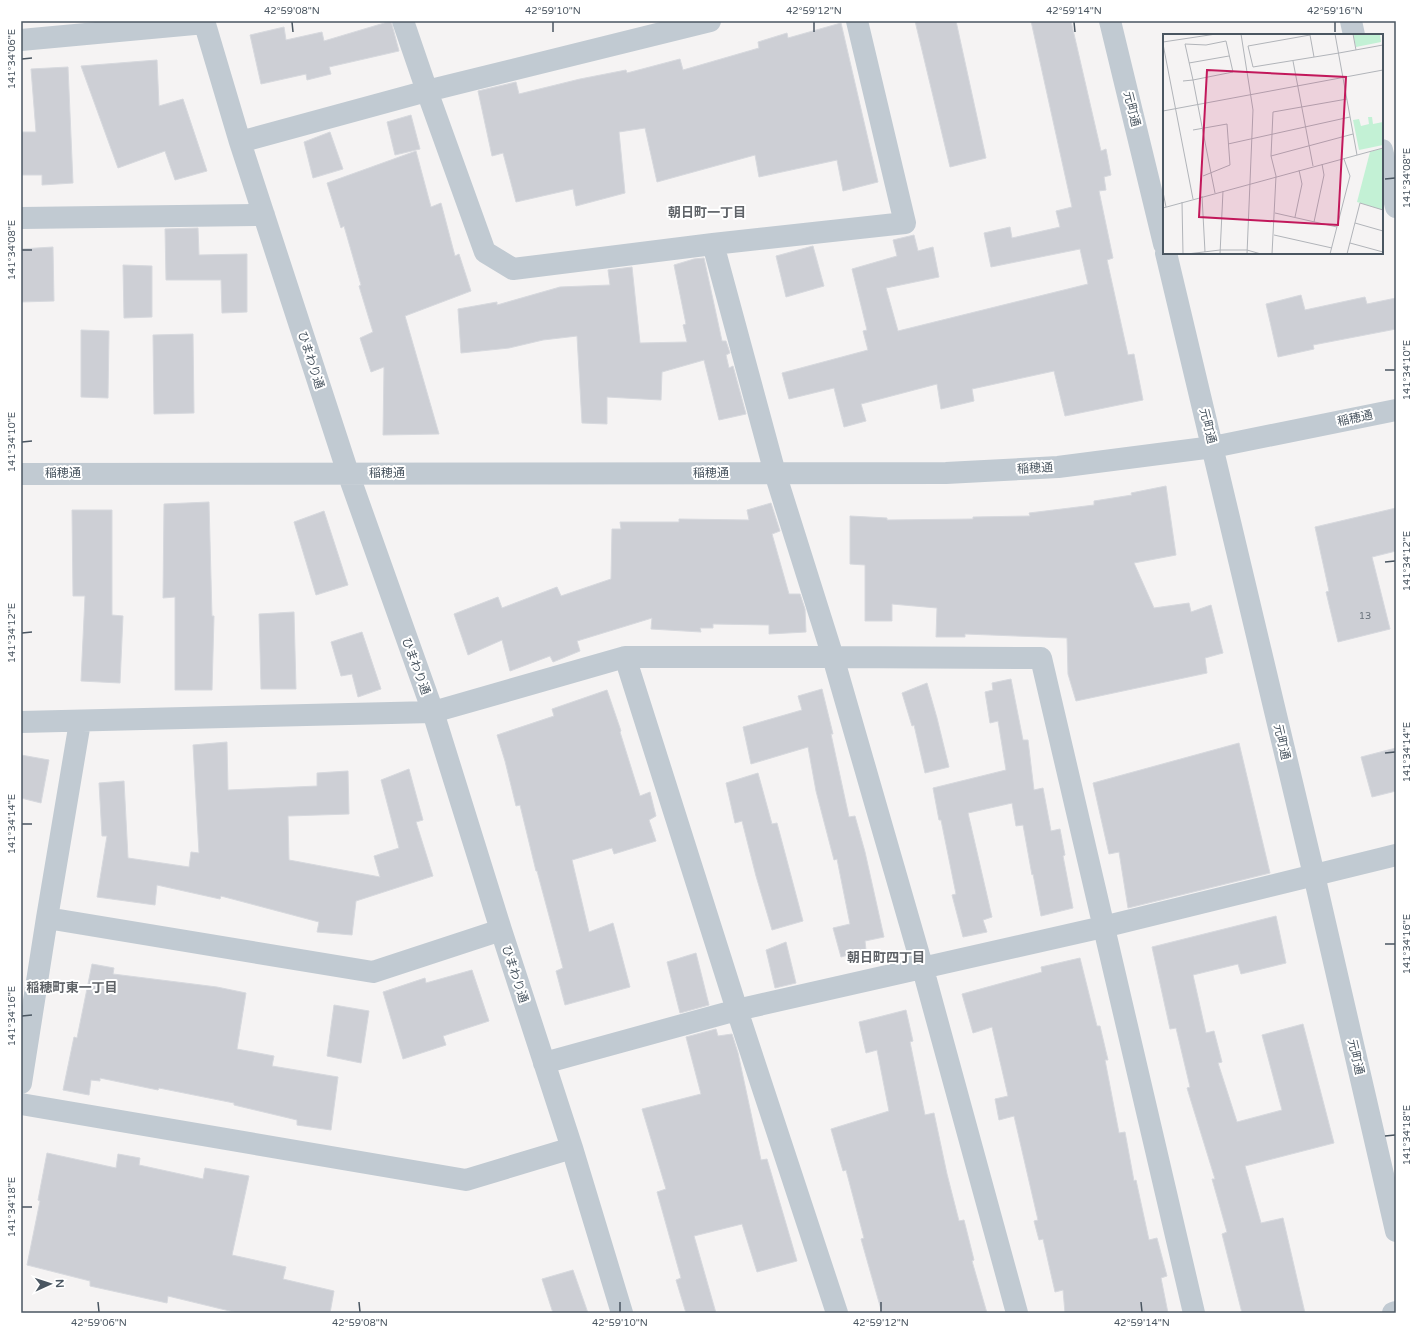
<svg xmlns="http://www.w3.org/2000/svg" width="1417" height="1334" font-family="'Varela Round','Noto Sans JP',sans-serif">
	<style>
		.building { fill: #cdcfd5; stroke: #d7d9de }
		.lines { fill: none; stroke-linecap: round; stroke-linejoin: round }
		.minor { stroke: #c1cad2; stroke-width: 22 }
		.ticks { fill: none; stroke: #4a5661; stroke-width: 1.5 }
		.labels { text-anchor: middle; stroke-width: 4; stroke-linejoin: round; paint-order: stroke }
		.number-label { font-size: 10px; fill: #6b747e }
		.street-label { font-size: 12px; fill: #4a5661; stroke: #fff }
		.neighbourhood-label { font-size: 13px; font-weight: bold; fill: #5f6368; stroke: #fff }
		.inset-road { fill: none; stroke: #b1b4b9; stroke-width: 1 }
		.view { fill: #c2185b; fill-opacity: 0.15; stroke: #c2185b; stroke-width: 2 }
		.inset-edge { fill: none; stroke: #4a5661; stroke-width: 2 }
		.neatline { fill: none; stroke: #4a5661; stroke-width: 1.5 }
		.ticks-label { font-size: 10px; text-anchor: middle; fill: #4a5661 }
	</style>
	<rect width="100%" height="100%" fill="#f5f3f3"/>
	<!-- building -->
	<path class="building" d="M 391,21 L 399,51 L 329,67 L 331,74 L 307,80 L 306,74 L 261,84 L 250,35 L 284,27 L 286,40 L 322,32 L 324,41 Z
		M 915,21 L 956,21 L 986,158 L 950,167 Z
		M 1031,21 L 1071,21 L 1101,151 L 1106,149 L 1111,175 L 1104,177 L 1106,190 L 1099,191 L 1113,258 L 1107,260 L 1128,355 L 1134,354 L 1143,400 L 1065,416 L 1054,371 L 972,389 L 974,401 L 941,409 L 937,384 L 861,404 L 866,421 L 844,427 L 834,388 L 789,399 L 782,373 L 868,350 L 863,331 L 867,330 L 852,269 L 897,256 L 893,240 L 914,235 L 918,251 L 933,247 L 939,277 L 886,288 L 898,331 L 1088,284 L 1080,249 L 991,267 L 984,233 L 1010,227 L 1012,238 L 1060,227 L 1056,211 L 1072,207 Z
		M 841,23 L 878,182 L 843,191 L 837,160 L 759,177 L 755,155 L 657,182 L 645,128 L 619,132 L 625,193 L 576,206 L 573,189 L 516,202 L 503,153 L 492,156 L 478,91 L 516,82 L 519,94 L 580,79 L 626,70 L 627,73 L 680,59 L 683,70 L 759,48 L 758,42 L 787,33 L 788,38 Z
		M 157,60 L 159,106 L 183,99 L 207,171 L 175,180 L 165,151 L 118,168 L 81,66 Z
		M 68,67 L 73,183 L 42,185 L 42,175 L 21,175 L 21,132 L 36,132 L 31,69 Z
		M 411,115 L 420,149 L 395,155 L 387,122 Z
		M 330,132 L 343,169 L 313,178 L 304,142 Z
		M 416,151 L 431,207 L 441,203 L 455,256 L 459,254 L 471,291 L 405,316 L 439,434 L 383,435 L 384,367 L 371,372 L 360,338 L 373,332 L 359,286 L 361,285 L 344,226 L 341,228 L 327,183 Z
		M 198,228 L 199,255 L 247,254 L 247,312 L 222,313 L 221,280 L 166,280 L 165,229 Z
		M 813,246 L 824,286 L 786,297 L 776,256 Z
		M 53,247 L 54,301 L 21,302 L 21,249 Z
		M 704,258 L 722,341 L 726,341 L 730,353 L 726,355 L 729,368 L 733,366 L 746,414 L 719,420 L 704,360 L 662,372 L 661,400 L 607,397 L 607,424 L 582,423 L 577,336 L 543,340 L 509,348 L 461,353 L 458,309 L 497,302 L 497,305 L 560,287 L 610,285 L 608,270 L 632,267 L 640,343 L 687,342 L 683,325 L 686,324 L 674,265 L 694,259 Z
		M 123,265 L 152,266 L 152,317 L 124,318 Z
		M 1301,295 L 1305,310 L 1365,297 L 1367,304 L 1396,298 L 1396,329 L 1313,345 L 1314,349 L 1278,357 L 1266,304 Z
		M 81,330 L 109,331 L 108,398 L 81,397 Z
		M 193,334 L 194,413 L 154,414 L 153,335 Z
		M 1166,486 L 1176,555 L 1134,563 L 1154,608 L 1189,603 L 1191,612 L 1211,605 L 1223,653 L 1205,658 L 1207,673 L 1076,701 L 1068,674 L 1067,638 L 965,634 L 965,637 L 936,637 L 937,608 L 892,604 L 892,621 L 865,621 L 865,565 L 850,564 L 850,516 L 887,518 L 887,520 L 973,519 L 973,517 L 1030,516 L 1029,513 L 1094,505 L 1094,501 L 1132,495 L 1131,493 Z
		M 209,502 L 212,616 L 214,616 L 212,690 L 175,690 L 175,597 L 163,598 L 164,504 Z
		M 771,503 L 780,531 L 772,534 L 789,594 L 800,594 L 805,609 L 806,632 L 769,634 L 769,625 L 713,624 L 713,628 L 700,628 L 701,632 L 651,629 L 652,618 L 577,641 L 580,651 L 553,662 L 550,656 L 510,671 L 502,640 L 468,655 L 454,614 L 498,597 L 502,608 L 557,587 L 561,596 L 611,579 L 612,529 L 621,529 L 620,522 L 679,522 L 679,519 L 749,520 L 747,510 Z
		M 1396,508 L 1396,551 L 1372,557 L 1390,629 L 1338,642 L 1326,592 L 1329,591 L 1315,527 Z
		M 72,510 L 112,510 L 112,615 L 123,616 L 120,683 L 81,681 L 85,596 L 73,596 Z
		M 324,511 L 348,585 L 316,595 L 294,522 Z
		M 294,612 L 296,689 L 261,689 L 259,614 Z
		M 362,632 L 381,689 L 358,697 L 352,674 L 341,676 L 331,642 Z
		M 1011,679 L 1023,740 L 1028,740 L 1034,790 L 1043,788 L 1051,831 L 1060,829 L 1065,855 L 1063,856 L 1073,908 L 1041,916 L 1033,874 L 1032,875 L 1023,825 L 1016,826 L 1012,803 L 968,813 L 992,917 L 983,920 L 987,932 L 963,937 L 952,895 L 956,894 L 941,820 L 939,820 L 933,788 L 1006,770 L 998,721 L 990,723 L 985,692 L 993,690 L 992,683 Z
		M 927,683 L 937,718 L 949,767 L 925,773 L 914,725 L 912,726 L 902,693 Z
		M 822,689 L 833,734 L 831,734 L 849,817 L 855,816 L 865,852 L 884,937 L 865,941 L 866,950 L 841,957 L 833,928 L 850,924 L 837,859 L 834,860 L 816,791 L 808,747 L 751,764 L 743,727 L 802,710 L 798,696 Z
		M 607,690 L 621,731 L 620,732 L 640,796 L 650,792 L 656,816 L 649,820 L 656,841 L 614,854 L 612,848 L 572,860 L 589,932 L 613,923 L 630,987 L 565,1005 L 556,971 L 563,968 L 537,871 L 536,871 L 520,805 L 516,806 L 505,761 L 497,735 L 554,716 L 552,709 Z
		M 227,742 L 228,790 L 317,786 L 317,773 L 348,771 L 349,814 L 288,816 L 289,860 L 380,877 L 374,856 L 399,848 L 381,780 L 409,769 L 423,820 L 416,822 L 433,876 L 356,901 L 352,935 L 317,932 L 319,922 L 221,896 L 220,899 L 157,885 L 155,905 L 97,897 L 107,836 L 102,836 L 99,783 L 124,781 L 128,858 L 189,867 L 191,852 L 199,853 L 193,745 Z
		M 1239,743 L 1270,873 L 1128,908 L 1119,852 L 1109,854 L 1093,783 Z
		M 1396,748 L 1396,791 L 1372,797 L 1361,757 Z
		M 21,755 L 49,760 L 41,803 L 21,798 Z
		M 758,773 L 772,824 L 777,823 L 803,921 L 772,930 L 756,876 L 742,821 L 735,823 L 726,783 Z
		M 1276,916 L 1286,963 L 1241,974 L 1238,964 L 1193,975 L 1206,1033 L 1214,1031 L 1222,1062 L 1218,1063 L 1237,1122 L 1282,1110 L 1262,1035 L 1303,1024 L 1334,1143 L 1245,1166 L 1261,1223 L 1283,1218 L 1305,1313 L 1242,1313 L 1222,1234 L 1227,1232 L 1212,1179 L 1215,1179 L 1187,1088 L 1190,1087 L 1176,1028 L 1170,1029 L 1152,947 Z
		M 786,942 L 796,983 L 775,988 L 766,950 Z
		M 696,953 L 709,1005 L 680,1013 L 667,962 Z
		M 1080,958 L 1097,1026 L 1100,1026 L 1108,1060 L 1105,1060 L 1119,1133 L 1125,1132 L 1134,1181 L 1136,1180 L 1149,1240 L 1157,1238 L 1167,1276 L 1161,1278 L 1168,1313 L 1065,1313 L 1063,1290 L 1055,1292 L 1043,1239 L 1039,1240 L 1034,1221 L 1038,1220 L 1014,1116 L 999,1120 L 995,1099 L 1008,1096 L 992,1027 L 973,1033 L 962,994 L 1042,972 L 1041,967 Z
		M 92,964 L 114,968 L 113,974 L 217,987 L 246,993 L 237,1049 L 274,1056 L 272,1066 L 338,1077 L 331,1130 L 297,1125 L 297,1120 L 234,1105 L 234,1103 L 159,1088 L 158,1090 L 100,1078 L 100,1081 L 91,1080 L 89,1095 L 63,1090 L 74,1037 L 77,1038 Z
		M 472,970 L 489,1021 L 443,1036 L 446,1045 L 403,1059 L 383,992 L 425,978 L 426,983 Z
		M 334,1005 L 369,1011 L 361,1063 L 327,1056 Z
		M 906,1010 L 913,1041 L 910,1042 L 925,1115 L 934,1113 L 947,1174 L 959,1221 L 964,1220 L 974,1260 L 972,1261 L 987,1313 L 882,1313 L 861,1239 L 864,1238 L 846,1170 L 843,1171 L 831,1129 L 889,1111 L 877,1050 L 866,1053 L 859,1022 Z
		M 716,1029 L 718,1036 L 732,1034 L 738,1053 L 761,1160 L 767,1159 L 797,1261 L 757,1272 L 742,1224 L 694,1236 L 716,1313 L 686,1313 L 676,1280 L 681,1278 L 657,1192 L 666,1189 L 642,1109 L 701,1094 L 686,1037 Z
		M 47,1153 L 116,1168 L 118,1154 L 140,1158 L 139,1165 L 203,1179 L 205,1168 L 249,1176 L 232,1255 L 286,1267 L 283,1279 L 334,1291 L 330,1313 L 238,1313 L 168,1296 L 167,1303 L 90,1286 L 90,1281 L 27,1265 L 40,1201 L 38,1200 Z
		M 573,1270 L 588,1313 L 553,1313 L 542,1279 Z"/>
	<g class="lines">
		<!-- minor -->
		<path class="minor" d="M 204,21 L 240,142 L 348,473 L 433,712 L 501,930 L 572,1148 L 622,1313
			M 403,21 L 427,91 L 485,252 L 513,269 L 713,244 L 905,223 L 857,21
			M 1110,21 L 1164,244
			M 1351,21 L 1354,35
			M 21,40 L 205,23
			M 240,142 L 427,91 L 710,21
			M 1382,150 L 1396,207
			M 21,218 L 264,215
			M 713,244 L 775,473 L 833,657 L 923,969 L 1017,1313
			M 1166,253 L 1314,875 L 1396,1231
			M 21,474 L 946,473 L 1058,467 L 1213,447 L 1396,410
			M 625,657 L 737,1010 L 837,1313
			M 21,722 L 433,712 L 625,657 L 833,657 L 1041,658 L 1194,1313
			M 47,918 L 373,972 L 501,930
			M 544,1063 L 737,1010 L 1103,927 L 1396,855
			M 21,1083 L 47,918 L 80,722
			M 21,1104 L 466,1180 L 572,1148
			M 1393,1313 L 1396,1312"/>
	</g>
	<!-- ticks -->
	<path class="ticks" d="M 292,22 L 293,32M 553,22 L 553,32M 814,22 L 814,32M 1074,22 L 1075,32M 1335,22 L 1335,32M 22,59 L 32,58M 1385,179 L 1395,178M 22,250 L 32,250M 1385,370 L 1395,370M 22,442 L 32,441M 1385,562 L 1395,561M 22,633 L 32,632M 1385,753 L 1395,752M 22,824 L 32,824M 1385,944 L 1395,944M 22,1016 L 32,1015M 1385,1136 L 1395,1135M 22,1207 L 32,1207M 98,1302 L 99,1312M 359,1302 L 360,1312M 620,1302 L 620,1312M 881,1302 L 881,1312M 1141,1302 L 1142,1312"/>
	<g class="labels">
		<!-- number labels -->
		<g class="number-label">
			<text x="1365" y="619">13</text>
		</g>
		<!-- street labels -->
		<g class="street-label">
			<text transform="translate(1132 109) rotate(76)" y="4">元町通</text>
			<text transform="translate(311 360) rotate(72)" y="4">ひまわり通</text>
			<text transform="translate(1355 418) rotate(-12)" y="4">稲穂通</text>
			<text transform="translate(1208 426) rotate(76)" y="4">元町通</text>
			<text transform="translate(1035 468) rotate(-3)" y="4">稲穂通</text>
			<text x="63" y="477">稲穂通</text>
			<text x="387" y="477">稲穂通</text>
			<text x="711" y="477">稲穂通</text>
			<text transform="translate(416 666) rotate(70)" y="4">ひまわり通</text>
			<text transform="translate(1282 742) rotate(77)" y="4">元町通</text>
			<text transform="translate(515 974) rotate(72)" y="4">ひまわり通</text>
			<text transform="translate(1356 1057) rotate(77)" y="4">元町通</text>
		</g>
		<!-- neighbourhood labels -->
		<g class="neighbourhood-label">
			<text x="707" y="217">朝日町一丁目</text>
			<text x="886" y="962">朝日町四丁目</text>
			<text x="72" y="992">稲穂町東一丁目</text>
		</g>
	</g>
	<!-- overview -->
	<g transform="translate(1163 34)">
		<rect width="220" height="220" fill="#f5f3f3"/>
		<path d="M 190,0 L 217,0 L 218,8 L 193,13 ZM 205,83 L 209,83 L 210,90 L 220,88 L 220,111 L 196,116 L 190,86 L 196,85 L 198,92 L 206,90 ZM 220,114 L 220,176 L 194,168 L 207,118 Z" fill="#c3f1d5"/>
		<path class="inset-road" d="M 78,0 L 90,76 L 84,220M 172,0 L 194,121M 190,0 L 193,16M 0,8 L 53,0M 0,10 L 30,165M 151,23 L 147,1 L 85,12 L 90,33 L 176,19 L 220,11M 130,27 L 150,132M 26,29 L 66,22M 20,47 L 30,46 L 70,38 L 63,7 L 43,11 L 22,10 L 30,46 L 48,139 L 52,159M 0,77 L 220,36M 30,96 L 64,90 L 67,131 L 40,142M 65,110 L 187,83M 108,122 L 190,100M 0,158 L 3,173M 39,162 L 42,218M 19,168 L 20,220M 0,174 L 220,114M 112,179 L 174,193M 132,183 L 139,150 L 136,136M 151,188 L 161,141 L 159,130M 192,189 L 220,197M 111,201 L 169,214M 187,209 L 220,218M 24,220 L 57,216 L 84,216 L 98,220M 57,220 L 60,157M 109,220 L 113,142 L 108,122 L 110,78 L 184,65M 167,220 L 187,142 L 181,125M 184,220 L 197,169 L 220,176"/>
		<path class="view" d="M 44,36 L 183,43 L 175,191 L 36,183 Z"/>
		<rect width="220" height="220" class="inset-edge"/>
	</g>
	<!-- border -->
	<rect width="1417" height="1334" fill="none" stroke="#ffffff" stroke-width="44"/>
	<!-- north arrow -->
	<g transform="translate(50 1284) rotate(87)" stroke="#ffffff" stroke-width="3" paint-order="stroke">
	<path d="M0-3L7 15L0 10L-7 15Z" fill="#4a5661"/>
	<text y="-6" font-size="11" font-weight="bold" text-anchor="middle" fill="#4a5661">N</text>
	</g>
	<rect x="22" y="22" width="1373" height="1290" class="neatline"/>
	<g class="ticks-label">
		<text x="292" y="14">42°59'08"N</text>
		<text x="553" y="14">42°59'10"N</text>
		<text x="814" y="14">42°59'12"N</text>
		<text x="1074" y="14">42°59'14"N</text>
		<text x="1335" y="14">42°59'16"N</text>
		<text transform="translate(11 59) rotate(-90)" y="4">141°34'06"E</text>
		<text transform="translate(1406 178) rotate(-90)" y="4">141°34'08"E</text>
		<text transform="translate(11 250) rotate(-90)" y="4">141°34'08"E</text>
		<text transform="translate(1406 370) rotate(-90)" y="4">141°34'10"E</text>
		<text transform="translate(11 442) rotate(-90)" y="4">141°34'10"E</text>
		<text transform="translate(1406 561) rotate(-90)" y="4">141°34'12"E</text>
		<text transform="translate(11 633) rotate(-90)" y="4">141°34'12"E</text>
		<text transform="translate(1406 752) rotate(-90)" y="4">141°34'14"E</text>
		<text transform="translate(11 824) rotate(-90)" y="4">141°34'14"E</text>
		<text transform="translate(1406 944) rotate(-90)" y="4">141°34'16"E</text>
		<text transform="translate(11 1016) rotate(-90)" y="4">141°34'16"E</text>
		<text transform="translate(1406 1135) rotate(-90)" y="4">141°34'18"E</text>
		<text transform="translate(11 1207) rotate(-90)" y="4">141°34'18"E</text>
		<text x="99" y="1326">42°59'06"N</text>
		<text x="360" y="1326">42°59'08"N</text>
		<text x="620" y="1326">42°59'10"N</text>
		<text x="881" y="1326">42°59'12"N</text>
		<text x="1142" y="1326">42°59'14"N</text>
	</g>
</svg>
